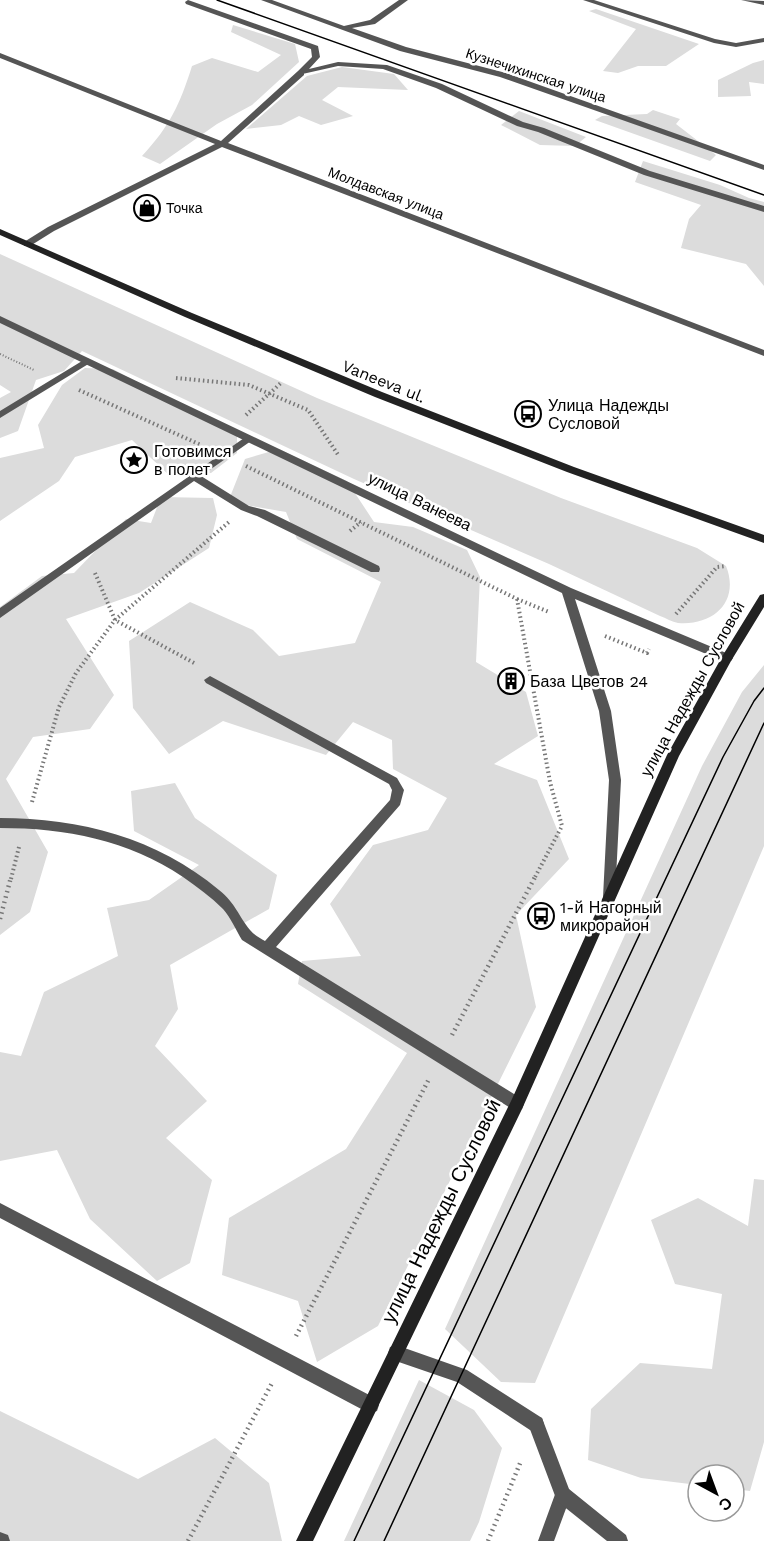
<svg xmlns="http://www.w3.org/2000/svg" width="764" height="1541" font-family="'Work Sans',sans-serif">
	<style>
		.green { fill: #dcdcdc }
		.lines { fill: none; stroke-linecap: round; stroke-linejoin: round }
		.path-far2 { stroke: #777; stroke-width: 2; stroke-dasharray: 1 2; stroke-linecap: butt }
		.path-far1 { stroke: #777; stroke-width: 4; stroke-dasharray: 1.5 3; stroke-linecap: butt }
		.path { stroke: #777; stroke-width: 4.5; stroke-dasharray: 1.5 4; stroke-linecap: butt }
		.service { fill: #555; fill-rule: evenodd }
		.minor { fill: #555; fill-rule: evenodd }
		.secondary { fill: #222; fill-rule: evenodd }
		.tram { stroke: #000; stroke-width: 1.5 }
		.labels { text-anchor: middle; stroke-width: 5; stroke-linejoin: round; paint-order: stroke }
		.far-street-label { font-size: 14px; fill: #000; stroke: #fff }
		.far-poi-label { font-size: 14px; fill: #000; stroke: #fff; text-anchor: start }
		.street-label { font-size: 16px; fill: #000; stroke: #fff }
		.poi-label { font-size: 16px; fill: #000; stroke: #fff; text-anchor: start }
		.near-street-label { font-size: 20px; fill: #000; stroke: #fff }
	</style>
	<rect width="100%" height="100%" fill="#fff"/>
	<!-- green -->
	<path class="green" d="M 596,9 L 699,44 L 666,66 L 638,66 L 618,73 L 603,71 L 636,29 L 589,11 Z
		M 233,25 L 295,44 L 299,62 L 252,105 L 217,124 L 160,164 L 142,156 C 170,126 180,104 192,66 L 212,58 L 258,72 L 281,55 L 231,32 Z
		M 764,60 L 764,84 L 749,82 L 751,96 L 718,97 L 718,80 L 753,63 Z
		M 342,67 L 394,74 L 408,90 L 338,87 L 322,100 L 353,116 L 321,125 L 299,116 L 281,125 L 246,129 L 307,76 Z
		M 653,110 L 680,119 L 676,124 L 716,155 L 710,161 L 595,120 L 602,116 L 647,114 Z
		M 519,111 L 586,137 L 575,146 L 540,145 L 501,125 Z
		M 643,161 L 720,185 L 749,198 L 764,202 L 764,286 L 746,264 L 681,248 L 689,219 L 701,205 L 635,182 Z
		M 0,254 L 317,398 L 561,498 L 697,548 L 726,566 C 740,601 714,626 678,623 C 672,622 666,618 660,616 L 549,564 L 354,479 L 82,351 L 64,371 L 36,380 L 18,431 L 0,438 L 0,398 L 11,392 L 0,385 Z
		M 85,368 L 113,369 L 237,436 L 237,453 L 211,473 L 171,477 L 132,440 L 75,457 L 59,481 L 0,521 L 0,458 L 44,448 L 38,425 L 62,385 Z
		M 279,449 L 347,481 L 374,522 L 413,527 L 467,550 L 480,577 L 476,662 L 526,692 L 538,736 L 494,764 L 537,780 L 569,859 L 516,915 L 536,1007 L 378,1326 L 317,1362 L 298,1301 L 222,1275 L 229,1218 L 346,1149 L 407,1053 L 298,984 L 302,961 L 361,956 L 330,904 L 373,845 L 428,830 L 447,798 L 393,769 L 392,740 L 353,722 L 326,755 L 223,721 L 169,754 L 133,708 L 129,641 L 190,602 L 253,630 L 279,656 L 355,643 L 381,582 L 297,539 L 286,512 L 228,502 L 245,459 Z
		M 161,497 L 213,498 L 217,515 L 209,548 L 139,593 L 66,619 L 114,695 L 90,729 L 33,737 L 6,779 L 48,852 L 30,912 L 0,935 L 0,607 L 42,576 L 74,573 L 126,519 L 151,523 Z
		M 764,665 L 764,846 L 535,1383 L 501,1382 L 445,1329 L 702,766 L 742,692 Z
		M 175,783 L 195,818 L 277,875 L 269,909 L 170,965 L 178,1009 L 155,1046 L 207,1101 L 166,1138 L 212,1180 L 190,1263 L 157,1281 L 90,1219 L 57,1150 L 0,1161 L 0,1052 L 21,1056 L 44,992 L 118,956 L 107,908 L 149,900 L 199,865 L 134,831 L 131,791 Z
		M 754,1179 L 764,1180 L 764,1442 L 750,1491 L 734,1489 L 734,1475 L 698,1475 L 698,1485 L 641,1478 L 588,1460 L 591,1409 L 640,1363 L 712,1369 L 722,1294 L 675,1284 L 651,1220 L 698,1198 L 748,1226 Z
		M 419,1380 L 474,1410 L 502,1448 L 479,1522 L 470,1541 L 344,1541 Z
		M 0,1411 L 138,1479 L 215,1438 L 269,1483 L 282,1541 L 0,1541 Z"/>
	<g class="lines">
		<!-- path-far2 -->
		<path class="path-far2" d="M 0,354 L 34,370
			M 176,378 L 179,378"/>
		<!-- path-far1 -->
		<path class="path-far1" d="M 176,378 L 249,385 L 308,410 L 339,456
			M 79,390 L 201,445
			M 246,415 L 282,382
			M 246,466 L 517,599 L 550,782 L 562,826 L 534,879
			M 350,531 L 361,522
			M 95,573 L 115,620 L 196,664
			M 517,599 L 549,612
			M 676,614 L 717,567 L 726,566
			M 605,636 L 647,653 L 649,649
			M 32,802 L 59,707 L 76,673 L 115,620 L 229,522
			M 11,879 L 19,847"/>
		<!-- path -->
		<path class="path" d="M 0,919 L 11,877
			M 452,1035 L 535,877
			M 296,1336 L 429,1079
			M 188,1541 L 272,1383
			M 488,1541 L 521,1461"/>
		<!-- service -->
		<path class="service" d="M 188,0 L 318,46 L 320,57 L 309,69 L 338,62 L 387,65 L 442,84 L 523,122 L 544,128 L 650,171 L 764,206 L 764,212 L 644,175 L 538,132 L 517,126 L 436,88 L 383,69 L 338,66 L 298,75 L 298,71 L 312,57 L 311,49 L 186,4 L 185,2 Z
			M 741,0 L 764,1 L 764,5 Z
			M 87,358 L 92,361 L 90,363 L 0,418 L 0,411 Z
			M 247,436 L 251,437 L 251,441 L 201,476 L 249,506 L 265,510 L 379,566 L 380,569 L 379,572 L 371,572 L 257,516 L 241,510 L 194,481 L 0,618 L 0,608 Z
			M 210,676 L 397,778 L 404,790 L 400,805 L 276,947 L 522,1099 L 524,1104 L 522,1109 L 517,1111 L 512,1109 L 242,940 C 236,930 231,918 223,909 C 211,897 197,887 183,877 C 128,840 66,828 0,828 L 0,818 C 80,818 157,838 219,890 C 236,904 238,915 250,930 C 254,935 260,938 265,941 L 390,800 L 392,790 L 389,784 L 206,683 L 204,680 Z
			M 0,1203 L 377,1399 L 379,1405 L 377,1411 L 371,1413 L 365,1411 L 0,1218 Z
			M 396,1345 L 467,1370 L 542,1418 L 544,1424 L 542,1430 L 536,1432 L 530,1430 L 457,1382 L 390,1359 L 388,1353 L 390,1347 Z
			M 563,1487 L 569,1489 L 571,1495 L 554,1541 L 538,1541 L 557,1489 Z
			M 0,1532 L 8,1535 L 10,1541 L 0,1541 Z"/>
		<!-- minor -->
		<path class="minor" d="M 261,0 L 272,0 L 344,26 L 370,20 L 399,0 L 408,0 L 375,24 L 352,28 L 406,47 L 506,73 L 764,165 L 764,170 L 500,77 L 400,51 Z
			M 583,0 L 594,0 L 715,39 L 736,43 L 764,38 L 764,42 L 736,47 L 714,43 Z
			M 0,53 L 221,141 L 298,71 L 304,71 L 304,75 L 228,143 L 764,350 L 764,356 L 222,147 L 54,231 L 30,246 L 24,246 L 24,242 L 48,227 L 215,144 L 0,58 Z
			M 0,316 L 571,588 L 731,655 L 733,658 L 731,661 L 723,661 L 575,599 L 611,711 L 621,780 L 615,897 L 614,901 L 609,902 L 604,901 L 603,897 L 609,780 L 599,711 L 562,593 L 0,323 Z
			M 536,1416 L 542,1418 L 569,1489 L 626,1535 L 628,1541 L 607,1541 L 557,1501 L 528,1424 L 530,1418 Z"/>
		<!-- secondary -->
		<path class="secondary" d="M 0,229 L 192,313 L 382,392 L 574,467 L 764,535 L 764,543 L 567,472 L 375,397 L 185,317 L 0,235 Z
			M 764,594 L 764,607 L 731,661 L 679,756 L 522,1109 L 313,1541 L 296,1541 L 512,1099 L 667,755 L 723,655 L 760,595 Z"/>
		<!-- tram -->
		<path class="tram" d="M 217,0 L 764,195
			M 354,1541 L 723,757 L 754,701 L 764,688
			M 384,1541 L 764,723"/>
	</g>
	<!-- icons -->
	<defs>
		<symbol id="shop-ring" viewBox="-11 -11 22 22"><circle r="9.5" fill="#fff" stroke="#000" stroke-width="1.5"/><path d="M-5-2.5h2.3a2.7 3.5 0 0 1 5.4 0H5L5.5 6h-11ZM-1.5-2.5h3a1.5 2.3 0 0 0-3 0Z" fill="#000"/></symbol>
		<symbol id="bus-ring" viewBox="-11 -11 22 22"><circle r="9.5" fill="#fff" stroke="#000" stroke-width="1.5"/><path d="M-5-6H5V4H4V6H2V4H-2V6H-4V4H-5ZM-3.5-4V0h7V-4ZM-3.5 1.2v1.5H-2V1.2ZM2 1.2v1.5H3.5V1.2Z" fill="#000"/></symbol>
		<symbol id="sight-ring" viewBox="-11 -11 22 22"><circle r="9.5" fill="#fff" stroke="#000" stroke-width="1.5"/><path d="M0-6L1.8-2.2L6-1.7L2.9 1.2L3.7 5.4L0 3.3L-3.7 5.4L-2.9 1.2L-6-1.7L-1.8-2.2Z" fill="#000"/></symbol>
		<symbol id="building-ring" viewBox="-11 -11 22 22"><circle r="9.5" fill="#fff" stroke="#000" stroke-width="1.5"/><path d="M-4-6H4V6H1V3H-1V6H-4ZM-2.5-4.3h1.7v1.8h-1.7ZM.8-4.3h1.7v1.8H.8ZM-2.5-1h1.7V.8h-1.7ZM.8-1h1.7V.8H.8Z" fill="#000"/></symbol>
	</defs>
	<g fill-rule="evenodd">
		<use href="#shop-ring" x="132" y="193" width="30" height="30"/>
		<use href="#bus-ring" x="513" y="399" width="30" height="30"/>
		<use href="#sight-ring" x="119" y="445" width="30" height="30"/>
		<use href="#building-ring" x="496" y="666" width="30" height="30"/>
		<use href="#bus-ring" x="526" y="901" width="30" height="30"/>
	</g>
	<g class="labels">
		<!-- far-street labels -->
		<g class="far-street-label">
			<text transform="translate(536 75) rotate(18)" y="5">Кузнечихинская улица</text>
			<text transform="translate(386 193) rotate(21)" y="5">Молдавская улица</text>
		</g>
		<!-- far-poi labels -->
		<g class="far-poi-label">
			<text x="166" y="213">Точка</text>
		</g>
		<!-- street labels -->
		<g class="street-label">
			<text transform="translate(384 381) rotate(22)" y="6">Vaneeva ul.</text>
			<text transform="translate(420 501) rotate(26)" y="6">улица Ванеева</text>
			<text transform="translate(692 689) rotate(-61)" y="6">улица Надежды Сусловой</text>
		</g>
		<!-- poi labels -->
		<g class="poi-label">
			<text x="548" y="411">Улица Надежды<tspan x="548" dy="18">Сусловой</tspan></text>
			<text x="154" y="457">Готовимся<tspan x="154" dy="18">в полет</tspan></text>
			<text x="530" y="687">База Цветов 24</text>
			<text x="560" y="913">1-й Нагорный<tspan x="560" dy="18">микрорайон</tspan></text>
		</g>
		<!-- near-street labels -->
		<g class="near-street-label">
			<text transform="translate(441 1211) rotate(-64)" y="7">улица Надежды Сусловой</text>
		</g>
	</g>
	<!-- north arrow -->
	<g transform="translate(716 1493) rotate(139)"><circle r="28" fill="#ffffff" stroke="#999999" stroke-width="1.5"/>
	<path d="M0-4.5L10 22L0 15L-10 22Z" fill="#000000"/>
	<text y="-9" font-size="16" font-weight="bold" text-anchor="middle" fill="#000000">С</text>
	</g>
</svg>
